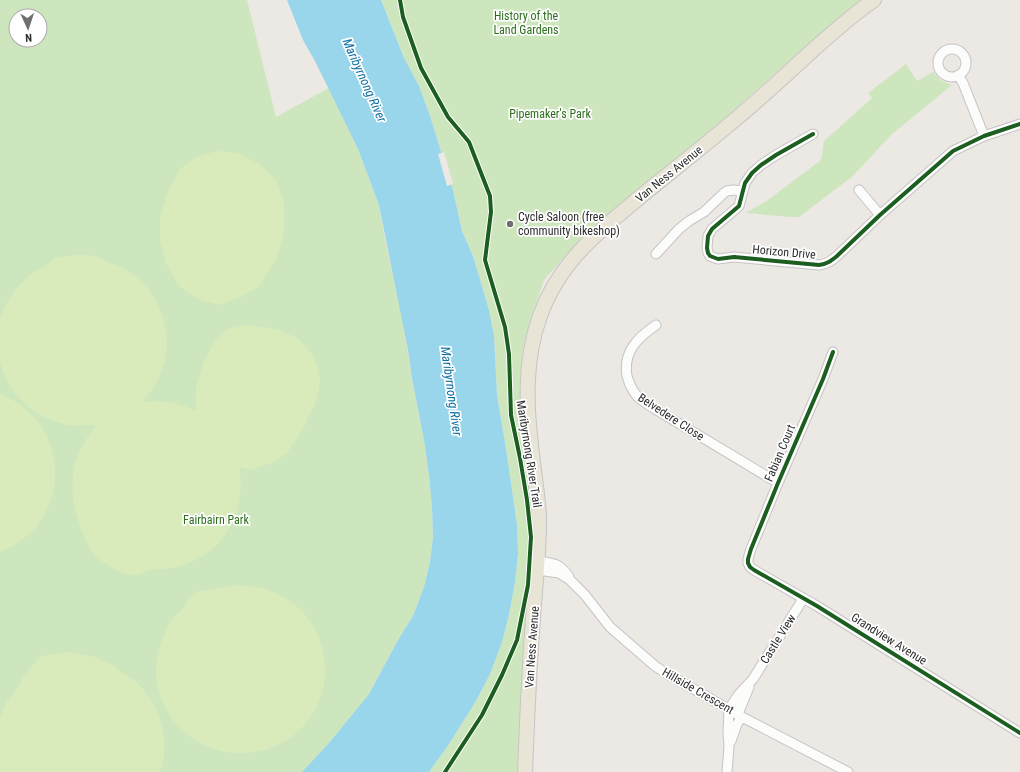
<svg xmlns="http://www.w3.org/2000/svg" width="1020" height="772" font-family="'Roboto Condensed',sans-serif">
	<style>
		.green { fill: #cee6be; fill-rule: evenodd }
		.pitch { fill: #d9eabb }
		.water { fill: #99d6ec }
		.pier { fill: #ece8e4 }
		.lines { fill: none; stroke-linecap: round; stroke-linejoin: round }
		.street-casing { stroke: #c5c4c5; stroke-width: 11 }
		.primary-casing { stroke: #c6c5c4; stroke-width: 16 }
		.street { stroke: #fcfcfb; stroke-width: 9 }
		.primary { stroke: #e8e4d6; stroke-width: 14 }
		.cycleway-casing { stroke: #fff; stroke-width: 6 }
		.cycleway { stroke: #1b5e20; stroke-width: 4 }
		.poi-dot { fill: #706f6e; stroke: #fff; stroke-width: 1.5 }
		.labels { text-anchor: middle; stroke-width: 3.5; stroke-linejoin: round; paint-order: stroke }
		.park-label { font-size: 12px; fill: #2c6e1b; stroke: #fff }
		.street-label { font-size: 12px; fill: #2e2e2e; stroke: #fff }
		.poi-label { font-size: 12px; fill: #2e2e2e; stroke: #fff; text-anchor: start }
		.water-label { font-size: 13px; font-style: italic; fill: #0d6fa3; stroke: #fff }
	</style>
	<rect width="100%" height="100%" fill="#ece8e4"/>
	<!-- green -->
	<path class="green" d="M 0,0 L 247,0 L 276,117 L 329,88 L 358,149 L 379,205 L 384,234 L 403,322 L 412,378 L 424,440 L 429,475 L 432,507 L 433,537 L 430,562 L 424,587 L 413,616 L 398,640 L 369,694 L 329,743 L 302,772 L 0,772 ZM 16,16 L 40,16 L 40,40 L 16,40 Z
		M 381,0 L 864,0 L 807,45 L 691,148 L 588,230 L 544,280 L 528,328 L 522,354 L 520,381 L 521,415 L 531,500 L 533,546 L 526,617 L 517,772 L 429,772 L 447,747 L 476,701 L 491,672 L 502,642 L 509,615 L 515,582 L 518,553 L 517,525 L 507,455 L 497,395 L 494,336 L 489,310 L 473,256 L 462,231 L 453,190 L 430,116 L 419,86 L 404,58 Z
		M 906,64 L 917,81 L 933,72 L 940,80 L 952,85 L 892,134 L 853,176 L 799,217 L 791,217 L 746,213 L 768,200 L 821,160 L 824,141 L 872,98 L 868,93 Z"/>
	<!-- pitch -->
	<path class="pitch" d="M 216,151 L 237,153 L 258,163 L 277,181 L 284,204 L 284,233 L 276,260 L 258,287 L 243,296 L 219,305 L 198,299 L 178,285 L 166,263 L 160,240 L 160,218 L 168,191 L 180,169 L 194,158 Z
		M 76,255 C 83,255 91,255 98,257 C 100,258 101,259 103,260 C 115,265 126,268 136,277 C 165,300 175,343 159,377 C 155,387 148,394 142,402 C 163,400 177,402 196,411 L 196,389 L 203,363 L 214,342 L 228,329 L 248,325 L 269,328 L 279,330 L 297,338 L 304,345 L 310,352 L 315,360 L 318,370 L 320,379 L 319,389 L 317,398 L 314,407 L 308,417 L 304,428 L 287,453 L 274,462 L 251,470 L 239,467 C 247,509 226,552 183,565 C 176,567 169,569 162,569 C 159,570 156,569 153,569 C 147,570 142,575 136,575 C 131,576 125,573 121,572 C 115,570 110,567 105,563 C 102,561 98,559 95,556 C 93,554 92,551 90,549 C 83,536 80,526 76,512 C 70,489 71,466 83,444 C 87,437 92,431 97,425 C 86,425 75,427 64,424 C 34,417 7,393 0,362 C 0,356 0,350 0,344 C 0,337 0,329 0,322 C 3,303 18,284 33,273 C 37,270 42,268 46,266 C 50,263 52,259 55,258 C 62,256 70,256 76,255 Z
		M 0,394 C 16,400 29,410 39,423 C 62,454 60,499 35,528 C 25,539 13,547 0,552 Z
		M 238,585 C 255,586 270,589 284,597 C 335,627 339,700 293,736 C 279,746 262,753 245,753 C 190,756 144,704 159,649 C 162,638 167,626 174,617 C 177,614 180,611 183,608 C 187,603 191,596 197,592 C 200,590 232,586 238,585 Z
		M 67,652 C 75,653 84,654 91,656 C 97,657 111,664 116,667 C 119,669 118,670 121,672 C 129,677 136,681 143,689 C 162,710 170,744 160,772 L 0,772 L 0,717 L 6,703 L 16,690 L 25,674 L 41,656 Z"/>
	<!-- water -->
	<path class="water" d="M 287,0 L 381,0 L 404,58 L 419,86 L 430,116 L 453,190 L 462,231 L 473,256 L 489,310 L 494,336 L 497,395 L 507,455 L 517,525 L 518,553 L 515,582 L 509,615 L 502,642 L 491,672 L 476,701 L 447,747 L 429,772 L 302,772 L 329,743 L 369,694 L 398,640 L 413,616 L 424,587 L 430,562 L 433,537 L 432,507 L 429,475 L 424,440 L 412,378 L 408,350 L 379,205 L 358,149 L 315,61 L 303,40 Z"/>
	<!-- pier -->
	<path class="pier" d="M 444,152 L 453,184 L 447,186 L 438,154 Z"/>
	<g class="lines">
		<defs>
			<path id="street" d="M938 63a14 14 0 1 1 28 0a14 14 0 1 1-28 0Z
				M 958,75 L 963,83 L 984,136
				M 813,134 L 776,155 L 761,165 L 752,173 L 745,183 L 739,206 L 712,229 L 708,236 L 707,248 L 708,253 L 710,256 L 718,259 L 734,257 L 819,265 C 827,264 831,261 837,256 L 880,215 L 953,151 L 984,136 L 1020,124
				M 859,190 L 880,215
				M 656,254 L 679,229 L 689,221 L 704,212 L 724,193 L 727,191 L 733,190 L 743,191
				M 656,325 C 637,338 623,352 627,376 C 629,383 632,390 637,396 C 642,401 649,405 655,409 L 778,483
				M 833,352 L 823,379 L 778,483 L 751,549 L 748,559 L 748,563 L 750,567 L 754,570 L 817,606 L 1020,733
				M 538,561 C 553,563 560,563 569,577
				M 538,570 L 559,573 L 570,580 L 585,595 L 610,627 L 655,666 L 664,672 L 742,717 L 848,772
				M 738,714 L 749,687
				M 731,741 L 737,724 L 742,717
				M 727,772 L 729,746 L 728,733 L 729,709 L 739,694 L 753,679 L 803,599"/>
			<path id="primary" d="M 525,772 C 527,721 529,670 533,619 C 535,587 539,555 539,522 C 539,499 534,476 532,453 C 526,407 524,360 540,316 C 559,262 598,232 640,197 C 672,171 705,145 737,118 C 763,96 788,73 813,50 C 832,33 852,15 874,0"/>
		</defs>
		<!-- street casing -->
		<use href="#street" class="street-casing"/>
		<!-- primary casing -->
		<use href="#primary" class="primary-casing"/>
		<!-- street -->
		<use href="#street" class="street"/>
		<!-- primary -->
		<use href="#primary" class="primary"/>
		<defs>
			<path id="cycleway" d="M 400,0 L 403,17 L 421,68 L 448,117 L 469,142 L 490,196 L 491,212 L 485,260 L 505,327 L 509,354 L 511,415 L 520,458 L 527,500 L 531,537 L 528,585 L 517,640 L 502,675 L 482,715 L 445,772
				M 813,134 L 776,155 L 761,165 L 752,173 L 745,183 L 739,206 L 712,229 L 708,236 L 707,248 L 708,253 L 710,256 L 718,259 L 734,257 L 819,265 C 827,264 831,261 837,256 L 880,215 L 953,151 L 984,136 L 1020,124
				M 833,352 L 823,379 L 778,483 L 751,549 L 748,559 L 748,563 L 750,567 L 754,570 L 817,606 L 1020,733"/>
		</defs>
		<!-- cycleway casing -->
		<use href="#cycleway" class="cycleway-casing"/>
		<!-- cycleway -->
		<use href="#cycleway" class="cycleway"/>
	</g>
	<!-- markers -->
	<circle class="poi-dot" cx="510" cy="224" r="4"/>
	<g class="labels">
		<!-- park labels -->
		<g class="park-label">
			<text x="526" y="20">History of the<tspan x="526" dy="14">Land Gardens</tspan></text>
			<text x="550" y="118">Pipemaker's Park</text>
			<text x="216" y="524">Fairbairn Park</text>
		</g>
		<!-- street labels -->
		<g class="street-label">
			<text transform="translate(669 174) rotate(-39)" y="4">Van Ness Avenue</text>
			<text transform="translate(784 252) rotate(5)" y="4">Horizon Drive</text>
			<text transform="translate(671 417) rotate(33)" y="4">Belvedere Close</text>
			<text transform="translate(780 453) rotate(-67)" y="4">Fabian Court</text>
			<text transform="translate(529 454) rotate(81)" y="4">Maribyrnong River Trail</text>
			<text transform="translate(778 639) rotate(-58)" y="4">Castle View</text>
			<text transform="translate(889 639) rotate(32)" y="4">Grandview Avenue</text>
			<text transform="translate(532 647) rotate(-86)" y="4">Van Ness Avenue</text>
			<text transform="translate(698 691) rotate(30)" y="4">Hillside Crescent</text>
		</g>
		<!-- poi labels -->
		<g class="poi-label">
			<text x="518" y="221">Cycle Saloon (free<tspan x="518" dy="14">community bikeshop)</tspan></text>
		</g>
		<!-- water labels -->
		<g class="water-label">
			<text transform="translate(365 80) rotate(66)" y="5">Maribyrnong River</text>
			<text transform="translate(452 391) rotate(82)" y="5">Maribyrnong River</text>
		</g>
	</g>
	<!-- north arrow -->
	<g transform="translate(28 28) rotate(177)"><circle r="19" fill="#ffffff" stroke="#ababab"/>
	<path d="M0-3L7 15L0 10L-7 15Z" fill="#706f6e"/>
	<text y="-6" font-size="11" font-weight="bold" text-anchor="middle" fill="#2e2e2e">N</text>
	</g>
</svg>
